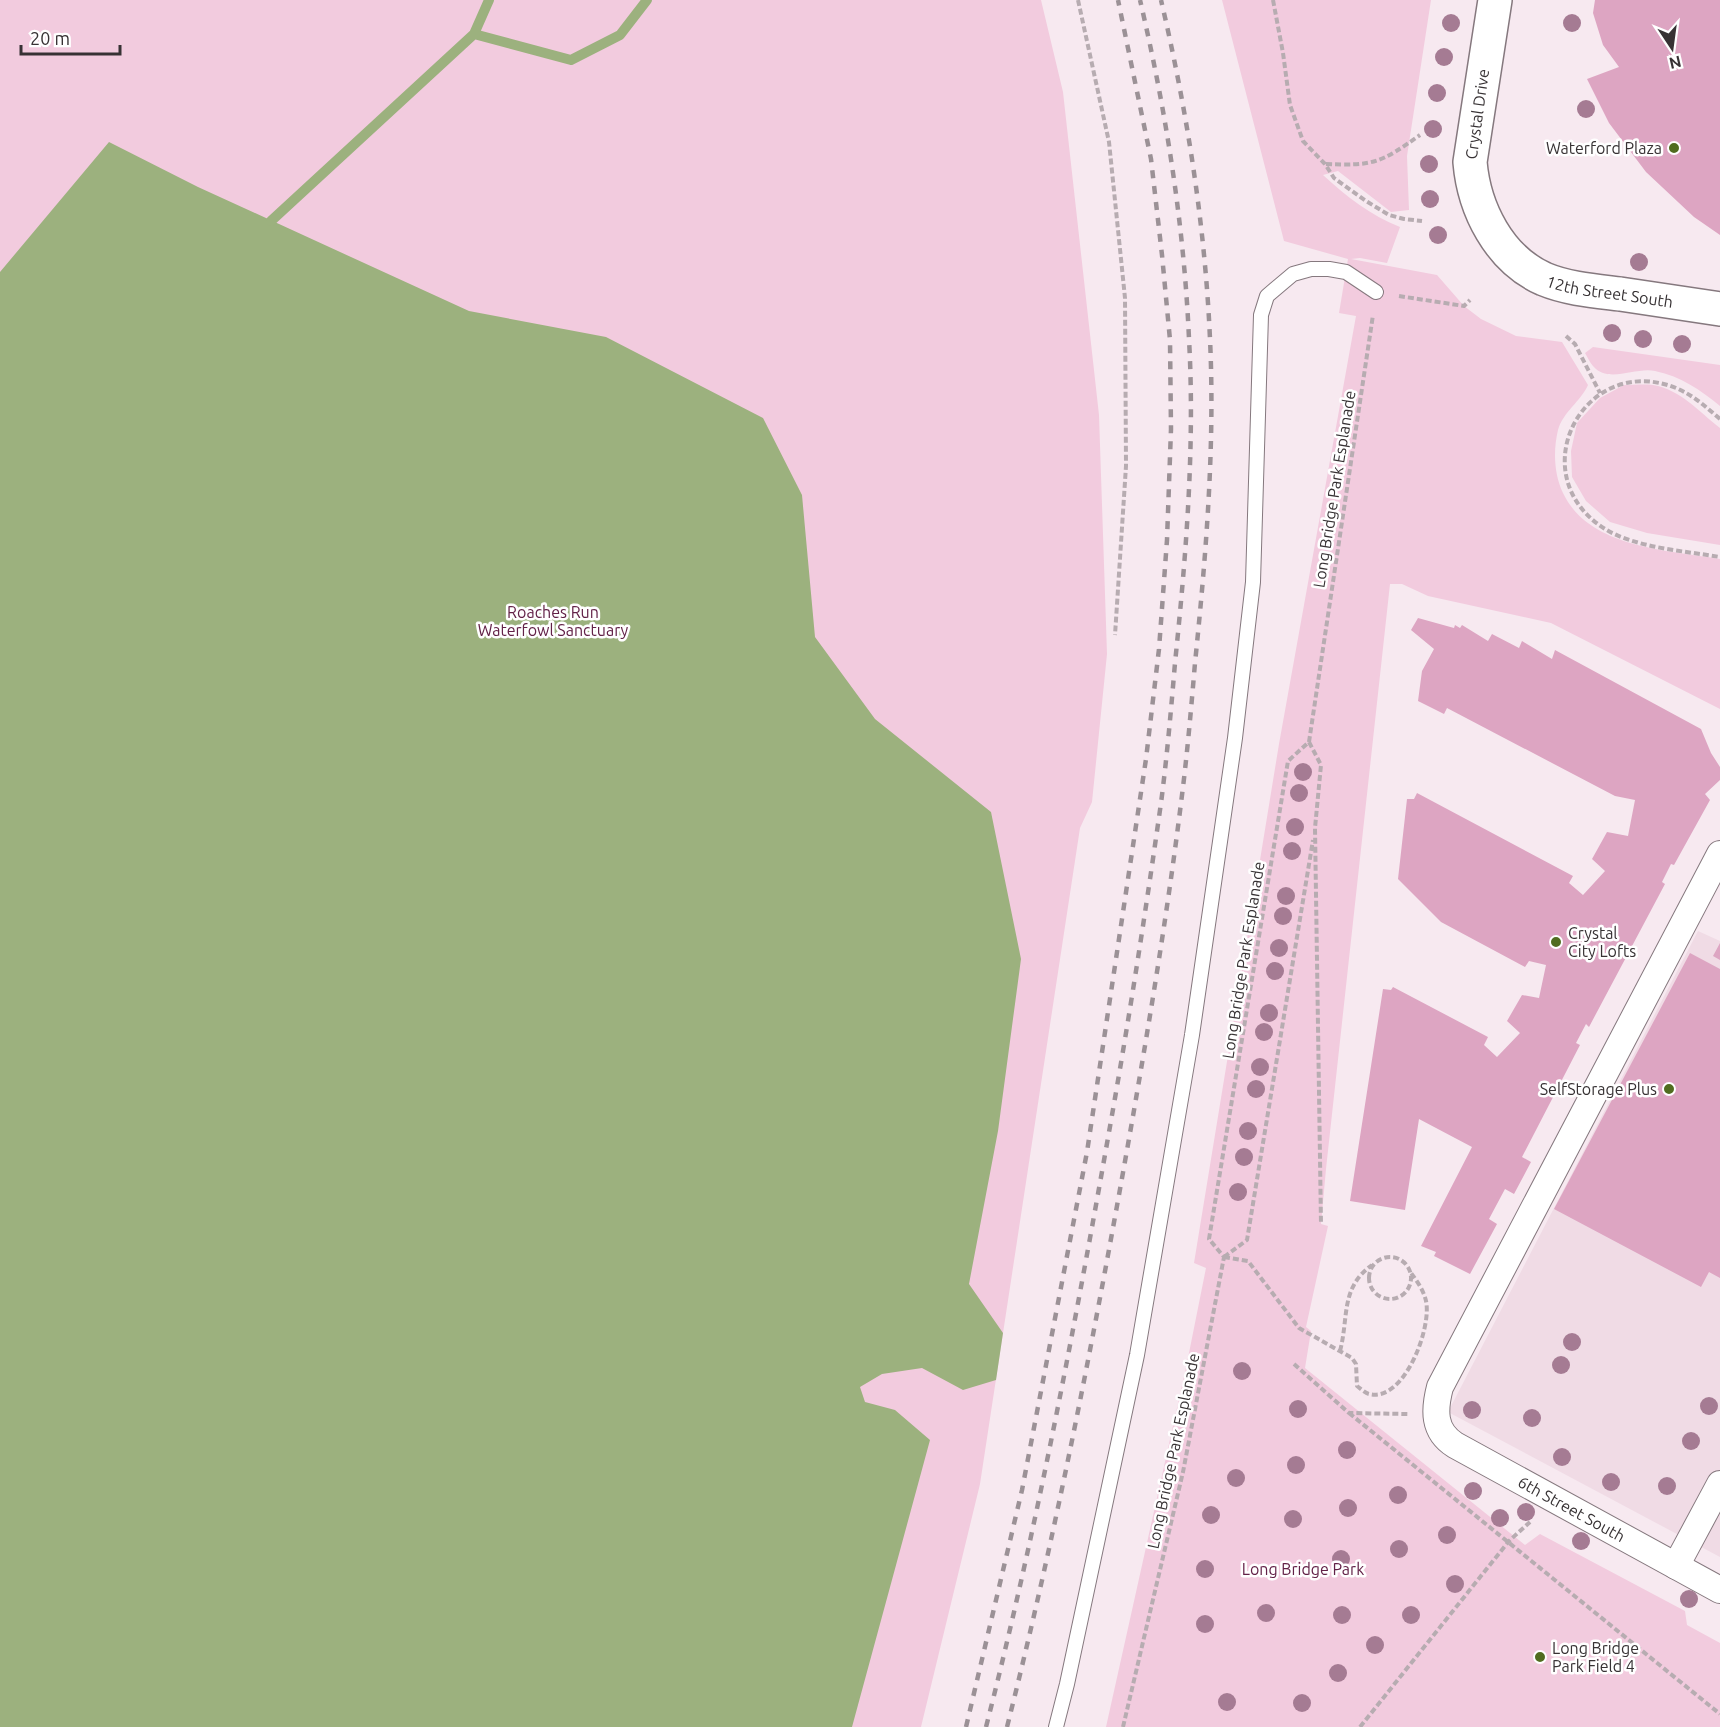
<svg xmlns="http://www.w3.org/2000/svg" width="1720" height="1727" font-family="Ubuntu,sans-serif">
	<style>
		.built { fill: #f0dbe5 }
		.green { fill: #f2cbde }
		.water { fill: #9cb17e }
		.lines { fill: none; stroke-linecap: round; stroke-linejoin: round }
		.stream { stroke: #9cb17e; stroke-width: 10 }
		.building { fill: #dda5c2 }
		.service-casing { stroke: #85787e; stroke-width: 16 }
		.minor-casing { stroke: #85787e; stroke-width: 28 }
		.tertiary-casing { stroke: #85787e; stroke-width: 36 }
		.path { stroke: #b7acb1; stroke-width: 4; stroke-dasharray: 6 3; stroke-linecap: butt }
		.service { stroke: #fff; stroke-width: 14 }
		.minor { stroke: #fff; stroke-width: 26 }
		.tertiary { stroke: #fff; stroke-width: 33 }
		.rail { stroke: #9b9196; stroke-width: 4.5; stroke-dasharray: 8 8; stroke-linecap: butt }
		.tree { fill: #a57b93 }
		.poi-dot { fill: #506c1f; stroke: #fff; stroke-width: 2 }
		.labels { text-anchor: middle; stroke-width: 5; stroke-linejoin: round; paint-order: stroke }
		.street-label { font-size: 16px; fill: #373234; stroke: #fff }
		.poi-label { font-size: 16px; fill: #373234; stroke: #fff; text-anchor: end }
		.park-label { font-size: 16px; fill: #622147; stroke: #fff }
	</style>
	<rect width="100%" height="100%" fill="#f7e9f0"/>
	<!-- built -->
	<path class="built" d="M 1698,931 L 1720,941 L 1720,1557 L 1448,1412 Z"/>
	<!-- green -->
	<path class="green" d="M 0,0 L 1041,0 L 1063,92 L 1099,415 L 1107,654 L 1092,802 L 1080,828 L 980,1484 L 921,1727 L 0,1727 Z
		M 1222,0 L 1431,0 L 1407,156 L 1409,210 L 1391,212 L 1338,171 L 1323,175 C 1347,197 1370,215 1400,227 L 1387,263 L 1360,258 L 1351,259 L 1437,275 L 1464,306 L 1481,319 L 1516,336 L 1562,342 L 1588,385 C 1581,401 1563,412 1558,430 C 1553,451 1554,474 1563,493 C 1589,548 1667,550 1720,559 L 1720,709 L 1551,623 L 1428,596 L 1402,584 L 1390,584 L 1326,1169 L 1321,1224 L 1328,1226 L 1306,1327 L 1311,1331 L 1305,1368 L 1525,1545 L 1540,1534 L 1685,1611 L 1687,1625 L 1720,1643 L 1720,1727 L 1106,1727 L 1187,1363 L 1206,1268 L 1194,1263 L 1279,744 L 1356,316 L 1339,313 L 1348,259 L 1284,241 Z
		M 1593,347 L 1720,365 L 1720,406 C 1699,389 1682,377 1655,371 C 1637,367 1611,382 1596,369 C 1591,365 1588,358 1585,353 Z
		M 1624,385 C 1633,385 1644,384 1653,385 C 1681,390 1698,411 1720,428 L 1720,545 L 1647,533 L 1610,522 L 1586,501 L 1572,477 L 1571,451 L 1577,423 L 1600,398 Z"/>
	<!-- water -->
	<path class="water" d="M 109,142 L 198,187 L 469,311 L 606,337 L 763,418 L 802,495 L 815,637 L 875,719 L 991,812 L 1021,959 L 998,1131 L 969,1284 L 1003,1333 L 996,1380 L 963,1390 L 922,1368 L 882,1374 L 860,1387 L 865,1402 L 895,1410 L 930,1440 L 852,1727 L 0,1727 L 0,272 Z"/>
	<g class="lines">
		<!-- stream -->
		<path class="stream" d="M 474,34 L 571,60 L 620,35 L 647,0
			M 271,221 L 474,34 L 489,0"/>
	</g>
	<!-- building -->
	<path class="building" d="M 1595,0 L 1720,0 L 1720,235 L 1694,217 L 1646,172 L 1609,123 L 1587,79 L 1619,67 L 1603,45 L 1593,13 Z
		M 1418,618 L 1454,628 L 1455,625 L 1460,628 L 1462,625 L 1488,641 L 1492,634 L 1519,648 L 1522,641 L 1552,659 L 1555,650 L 1701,729 L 1711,753 L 1720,767 L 1720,780 L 1705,794 L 1710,800 L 1674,865 L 1671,864 L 1662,882 L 1665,884 L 1589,1027 L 1586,1024 L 1576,1043 L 1580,1045 L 1522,1157 L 1531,1162 L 1514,1194 L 1505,1189 L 1489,1219 L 1497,1224 L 1470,1274 L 1434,1256 L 1436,1252 L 1421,1246 L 1472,1147 L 1419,1119 L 1405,1210 L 1350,1201 L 1383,989 L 1391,990 L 1393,987 L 1488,1037 L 1484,1045 L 1497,1057 L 1520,1033 L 1507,1021 L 1522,995 L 1539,998 L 1546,965 L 1529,961 L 1525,967 L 1441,922 L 1398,879 L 1407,799 L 1414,799 L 1417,793 L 1573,876 L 1569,883 L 1583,895 L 1605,871 L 1592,859 L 1607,832 L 1628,836 L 1635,800 L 1615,796 L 1447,708 L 1444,714 L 1418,701 L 1422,671 L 1434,649 L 1411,630 Z
		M 1720,943 L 1720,960 L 1713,956 Z
		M 1690,953 L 1720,969 L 1720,1278 L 1709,1272 L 1701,1287 L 1554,1209 Z"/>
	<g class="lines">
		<defs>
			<path id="service" d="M 1056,1727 L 1067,1684 L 1137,1355 L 1192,1035 L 1235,738 L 1253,582 L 1261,315 L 1267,296 L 1293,274 L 1311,269 L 1329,269 L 1346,272 L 1376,292"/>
			<g id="minor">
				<path id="s1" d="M 1720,854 L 1440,1387 C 1434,1410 1433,1431 1455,1445 L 1720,1590"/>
				<path d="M 1676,1566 L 1720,1484"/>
			</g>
			<g id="tertiary">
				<path id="s2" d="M 1495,0 L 1470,162 C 1474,209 1499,259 1544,279 C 1568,289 1595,291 1620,294 C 1654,299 1687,304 1720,309"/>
			</g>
		</defs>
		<!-- service casing -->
		<use href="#service" class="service-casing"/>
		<!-- minor casing -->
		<use href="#minor" class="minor-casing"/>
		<!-- tertiary casing -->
		<use href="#tertiary" class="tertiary-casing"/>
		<!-- path -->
		<path class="path" d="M 1078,0 L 1109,142 L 1125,298 L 1126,466 L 1115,635
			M 1273,0 L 1283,53 L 1290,105 L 1303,141 L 1325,164 L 1334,178 L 1366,201 L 1389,215 L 1404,219 L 1422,221
			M 1326,164 C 1373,166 1381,163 1420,135
			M 1399,296 L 1464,306 L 1470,300
			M 1566,336 L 1575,344 L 1600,393
			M 1720,419 C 1706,407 1693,395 1676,388 C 1584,351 1519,475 1605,529 C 1636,548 1685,551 1720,557
			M 1309,742 L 1321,765 L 1315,828 L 1321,1224
			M1369 1278a21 21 0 1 1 42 0a21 21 0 1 1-42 0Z
			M 1224,1257 L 1247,1240 L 1313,840
			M 1224,1257 L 1248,1261 L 1299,1328 L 1352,1358 L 1356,1364 L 1357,1386 C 1361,1389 1365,1393 1369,1394 C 1404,1403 1432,1328 1426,1301 C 1424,1291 1417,1281 1411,1273
			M 1340,1351 C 1349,1317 1340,1288 1372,1265
			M 1294,1364 L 1349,1413 L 1408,1414
			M 1349,1413 L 1720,1714
			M 1123,1727 L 1183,1472 L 1224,1257 L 1209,1239 L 1288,761 L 1309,742 L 1373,315
			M 1360,1727 L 1509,1541 L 1530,1522"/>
		<!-- service -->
		<use href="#service" class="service"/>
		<!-- minor -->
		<use href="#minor" class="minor"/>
		<!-- tertiary -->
		<use href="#tertiary" class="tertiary"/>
		<!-- rail -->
		<path class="rail" d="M 966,1727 L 1022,1490 L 1087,1152 L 1146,759 L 1159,649 L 1167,540 L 1171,429 L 1170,340 L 1162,255 L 1151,159 L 1118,0
			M 986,1727 C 1039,1520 1078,1309 1115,1098 C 1132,1000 1147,902 1161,803 C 1167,757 1171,710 1175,663 C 1186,556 1195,447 1189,339 C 1184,225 1166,111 1140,0
			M 1007,1727 C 1058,1525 1097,1321 1133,1116 C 1151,1012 1168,908 1181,803 C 1187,757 1191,710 1195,663 C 1206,555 1215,447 1210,339 C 1205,225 1187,111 1161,0"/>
	</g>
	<!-- trees -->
	<g class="tree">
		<circle cx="1451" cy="23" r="9"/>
		<circle cx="1572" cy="23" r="9"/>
		<circle cx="1444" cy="57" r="9"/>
		<circle cx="1437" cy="93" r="9"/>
		<circle cx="1586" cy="109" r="9"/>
		<circle cx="1433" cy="129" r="9"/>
		<circle cx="1429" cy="164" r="9"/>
		<circle cx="1430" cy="199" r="9"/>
		<circle cx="1438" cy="235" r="9"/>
		<circle cx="1639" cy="262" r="9"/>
		<circle cx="1612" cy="333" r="9"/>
		<circle cx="1643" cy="339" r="9"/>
		<circle cx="1682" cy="344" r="9"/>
		<circle cx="1303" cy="772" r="9"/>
		<circle cx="1299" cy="793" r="9"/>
		<circle cx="1295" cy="827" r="9"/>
		<circle cx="1292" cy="851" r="9"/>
		<circle cx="1286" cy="896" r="9"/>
		<circle cx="1283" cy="916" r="9"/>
		<circle cx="1279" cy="948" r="9"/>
		<circle cx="1275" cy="971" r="9"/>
		<circle cx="1269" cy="1013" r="9"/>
		<circle cx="1264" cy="1032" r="9"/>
		<circle cx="1260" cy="1067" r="9"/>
		<circle cx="1256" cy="1089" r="9"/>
		<circle cx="1248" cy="1131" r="9"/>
		<circle cx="1244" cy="1157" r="9"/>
		<circle cx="1238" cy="1192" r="9"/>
		<circle cx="1572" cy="1342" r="9"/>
		<circle cx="1561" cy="1365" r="9"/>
		<circle cx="1242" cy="1371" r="9"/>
		<circle cx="1709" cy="1406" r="9"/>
		<circle cx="1298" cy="1409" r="9"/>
		<circle cx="1472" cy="1410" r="9"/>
		<circle cx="1532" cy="1418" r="9"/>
		<circle cx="1691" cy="1441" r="9"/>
		<circle cx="1347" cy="1450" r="9"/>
		<circle cx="1562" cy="1457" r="9"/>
		<circle cx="1296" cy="1465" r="9"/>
		<circle cx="1236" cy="1478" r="9"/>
		<circle cx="1611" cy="1482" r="9"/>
		<circle cx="1667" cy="1486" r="9"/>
		<circle cx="1473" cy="1491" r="9"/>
		<circle cx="1398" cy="1495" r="9"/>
		<circle cx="1348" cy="1508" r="9"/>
		<circle cx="1526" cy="1512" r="9"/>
		<circle cx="1211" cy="1515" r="9"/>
		<circle cx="1500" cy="1518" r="9"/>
		<circle cx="1293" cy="1519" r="9"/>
		<circle cx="1447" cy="1535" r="9"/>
		<circle cx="1581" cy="1541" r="9"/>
		<circle cx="1399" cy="1549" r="9"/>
		<circle cx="1341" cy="1559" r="9"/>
		<circle cx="1205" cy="1569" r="9"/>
		<circle cx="1455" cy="1584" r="9"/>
		<circle cx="1689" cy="1599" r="9"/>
		<circle cx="1266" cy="1613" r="9"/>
		<circle cx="1342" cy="1615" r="9"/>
		<circle cx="1411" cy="1615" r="9"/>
		<circle cx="1205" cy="1624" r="9"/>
		<circle cx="1375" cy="1645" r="9"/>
		<circle cx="1338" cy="1673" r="9"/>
		<circle cx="1227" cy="1702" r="9"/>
		<circle cx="1302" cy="1703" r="9"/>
	</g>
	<!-- markers -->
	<g class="poi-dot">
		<circle cx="1674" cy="148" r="6"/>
		<circle cx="1556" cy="942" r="6"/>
		<circle cx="1669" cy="1089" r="6"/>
		<circle cx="1540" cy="1657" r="6"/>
	</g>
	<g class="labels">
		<!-- street labels -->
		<g class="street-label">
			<text transform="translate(1477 114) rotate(-82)" y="6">Crystal Drive</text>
			<text dy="6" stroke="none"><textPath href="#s2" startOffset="376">12th Street South</textPath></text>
			<text transform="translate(1334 489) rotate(-81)" y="6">Long Bridge Park Esplanade</text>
			<text transform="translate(1243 960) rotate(-81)" y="6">Long Bridge Park Esplanade</text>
			<text transform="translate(1173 1451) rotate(-78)" y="6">Long Bridge Park Esplanade</text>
			<text dy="6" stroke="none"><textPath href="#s1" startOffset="800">6th Street South</textPath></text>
		</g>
		<!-- poi labels -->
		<g class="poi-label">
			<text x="1662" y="154">Waterford Plaza</text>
			<text x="1568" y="939" text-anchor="start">Crystal<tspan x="1568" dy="18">City Lofts</tspan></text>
			<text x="1657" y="1095">SelfStorage Plus</text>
			<text x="1552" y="1654" text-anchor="start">Long Bridge<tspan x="1552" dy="18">Park Field 4</tspan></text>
		</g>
		<!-- park labels -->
		<g class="park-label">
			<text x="553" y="618">Roaches Run<tspan x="553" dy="18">Waterfowl Sanctuary</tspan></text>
			<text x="1303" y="1575">Long Bridge Park</text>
		</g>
	</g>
	<!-- north arrow -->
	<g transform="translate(1672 48) rotate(167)" stroke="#ffffff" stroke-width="4.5" paint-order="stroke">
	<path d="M0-4.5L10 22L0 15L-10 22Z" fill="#373234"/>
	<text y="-9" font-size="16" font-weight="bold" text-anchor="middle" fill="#373234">N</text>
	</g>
	<!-- scale -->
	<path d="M21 45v9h99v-9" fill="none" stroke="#373234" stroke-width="3"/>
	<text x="30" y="45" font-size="18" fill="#373234" stroke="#ffffff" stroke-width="4.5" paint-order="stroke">20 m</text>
</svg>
